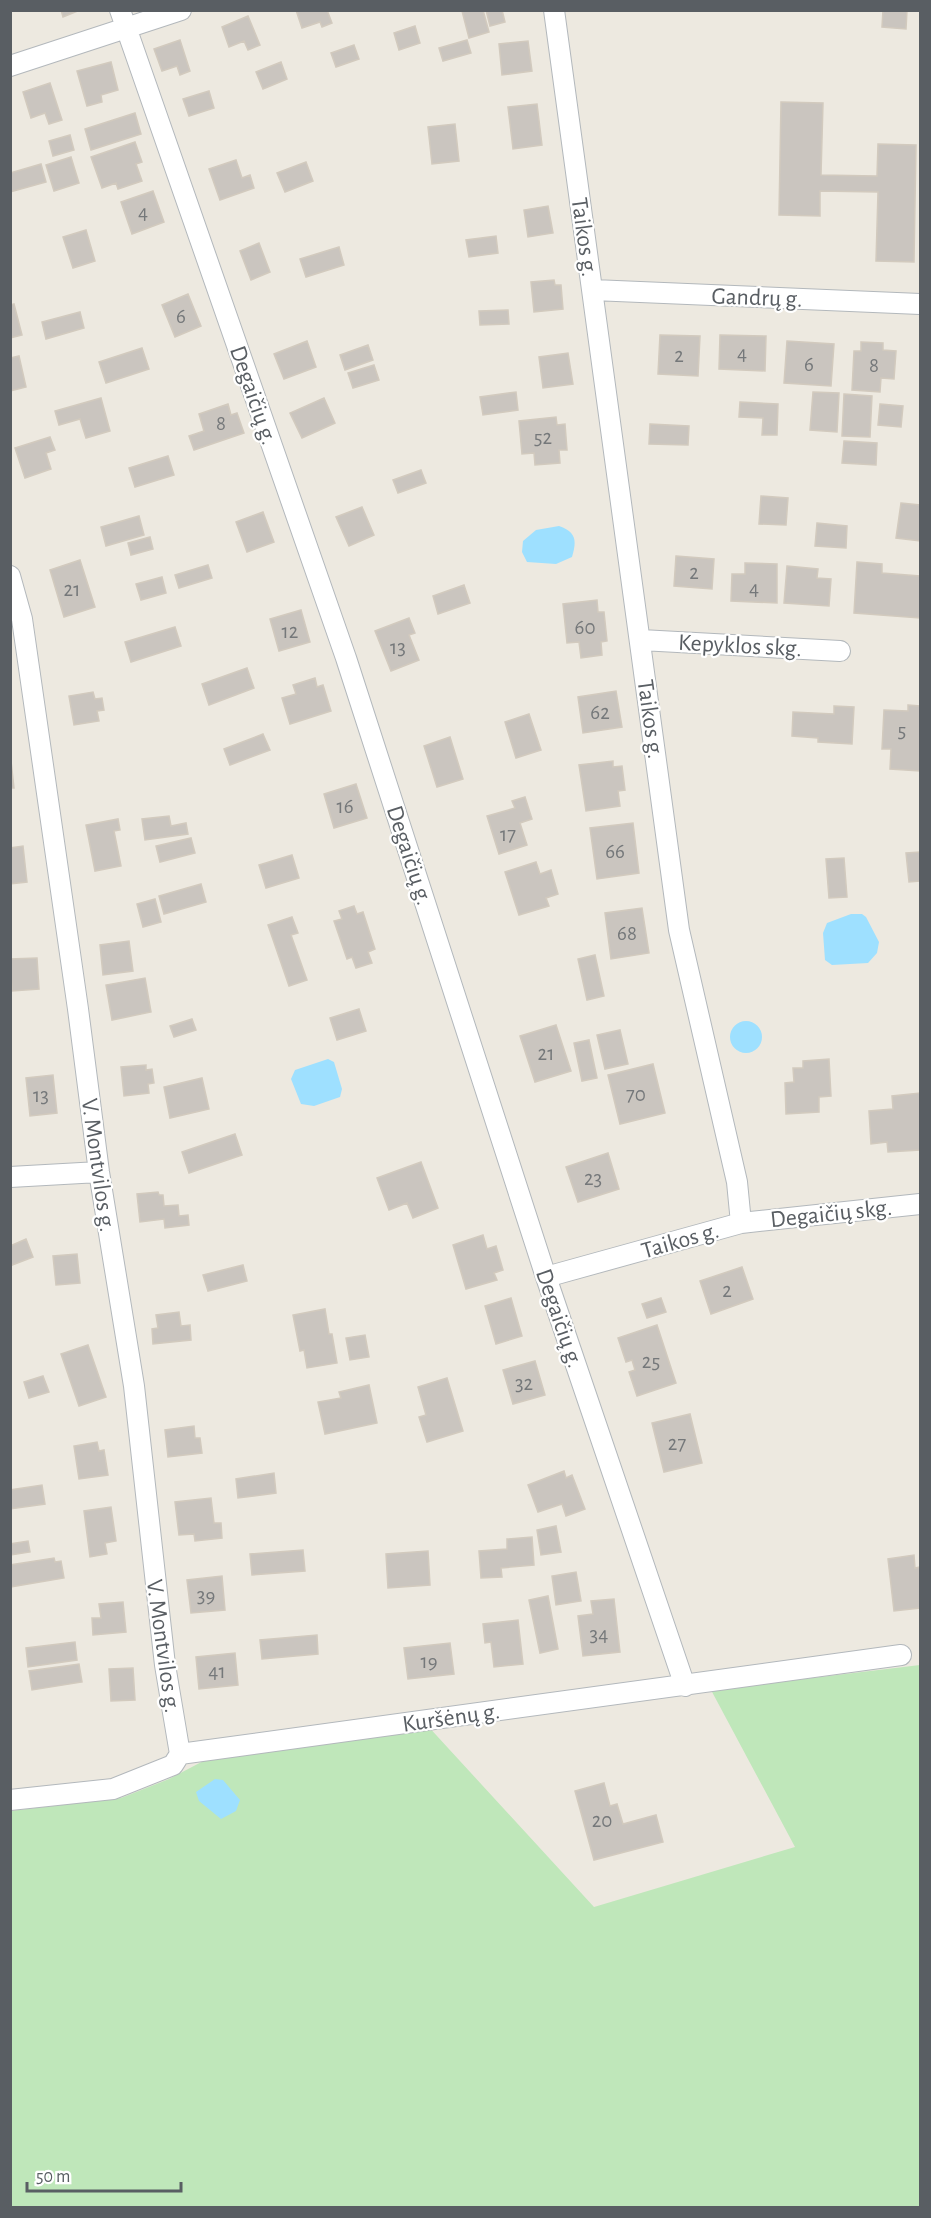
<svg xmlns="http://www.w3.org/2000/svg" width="931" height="2218" font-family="'Alegreya Sans',sans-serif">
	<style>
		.green { fill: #bfe7ba }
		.water { fill: #9ee0ff }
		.building { fill: #cac5bf; stroke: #d2cabe; stroke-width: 1.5 }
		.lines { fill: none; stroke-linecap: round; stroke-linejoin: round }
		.minor-casing { stroke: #b3b8bc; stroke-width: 22 }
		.minor { stroke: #fff; stroke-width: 20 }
		.labels { text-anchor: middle; stroke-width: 4.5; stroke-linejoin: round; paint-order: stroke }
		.number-label { font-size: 21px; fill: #75787a }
		.street-label { font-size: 24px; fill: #595e63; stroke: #fff }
	</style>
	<rect width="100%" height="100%" fill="#ede9e0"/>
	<!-- green -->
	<path class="green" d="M 920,1665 L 920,2207 L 11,2207 L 10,1811 L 121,1798 L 169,1779 L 211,1757 L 426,1724 L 594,1907 L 795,1847 L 711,1690 Z"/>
	<!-- water -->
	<path class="water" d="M 559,526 C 576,532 577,540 572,557 L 556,564 L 527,562 L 522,552 L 523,541 L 536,530 Z
		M 851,914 L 862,914 L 866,917 L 879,942 L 877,953 L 868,963 L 832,965 L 825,960 L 823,933 L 827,923 Z
		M730 1037a16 16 0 1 1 32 0a16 16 0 1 1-32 0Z
		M 328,1059 L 334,1062 L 342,1089 L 340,1097 L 314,1106 L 301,1104 L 291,1079 L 295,1070 Z
		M 215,1779 L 223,1780 L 240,1800 L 236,1811 L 221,1819 L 199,1801 L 196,1792 Z"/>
	<!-- building -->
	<path class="building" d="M 61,10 L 80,10 L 63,17 Z
		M 296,10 L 327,10 L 332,23 L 322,27 L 320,22 L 302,28 Z
		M 483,10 L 489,32 L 469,38 L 462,11 Z
		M 486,10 L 502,10 L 505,22 L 490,26 Z
		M 883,10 L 907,10 L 906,29 L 882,27 Z
		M 248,16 L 260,45 L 248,50 L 244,41 L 229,47 L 222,27 Z
		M 415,26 L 420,43 L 399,50 L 394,33 Z
		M 180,40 L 190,71 L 180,75 L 177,66 L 162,71 L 154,49 Z
		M 467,40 L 471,53 L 443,61 L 439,48 Z
		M 528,41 L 532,71 L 502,75 L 499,44 Z
		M 354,45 L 359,59 L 336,67 L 331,53 Z
		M 111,62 L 118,90 L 101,95 L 102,102 L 87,106 L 77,71 Z
		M 281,62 L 287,79 L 263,89 L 256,72 Z
		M 50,83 L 62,120 L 49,124 L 45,113 L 31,118 L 23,92 Z
		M 209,91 L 214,108 L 189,116 L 183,99 Z
		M 781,102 L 823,103 L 821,175 L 877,176 L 878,144 L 916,145 L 914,262 L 876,261 L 878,192 L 820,191 L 820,216 L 779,215 Z
		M 537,104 L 542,145 L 513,149 L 508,107 Z
		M 135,113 L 141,134 L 91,150 L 85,129 Z
		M 455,124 L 459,161 L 432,164 L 428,127 Z
		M 70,135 L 74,150 L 53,156 L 49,141 Z
		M 135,142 L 142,162 L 136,164 L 142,181 L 118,189 L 116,183 L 102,188 L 91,157 Z
		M 71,157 L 79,183 L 54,191 L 46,165 Z
		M 236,160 L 242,178 L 250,175 L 254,188 L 220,200 L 209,169 Z
		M 306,162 L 313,181 L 285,192 L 277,173 Z
		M 41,164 L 46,182 L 10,192 L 10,173 Z
		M 153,191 L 164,222 L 132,234 L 121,202 Z
		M 548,206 L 553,233 L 528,237 L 524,210 Z
		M 86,230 L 95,261 L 73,268 L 63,237 Z
		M 496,236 L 498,253 L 469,257 L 466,240 Z
		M 259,243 L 270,272 L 251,280 L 240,251 Z
		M 339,247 L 344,265 L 306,277 L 300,259 Z
		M 554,280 L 555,285 L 561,285 L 563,309 L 534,312 L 531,282 Z
		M 188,294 L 201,326 L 175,337 L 162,305 Z
		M 14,304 L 22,335 L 10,338 L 10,305 Z
		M 508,310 L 509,324 L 480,325 L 479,311 Z
		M 80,312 L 84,328 L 46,339 L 42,322 Z
		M 660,335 L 700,336 L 698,376 L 658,374 Z
		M 720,335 L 766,336 L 765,371 L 719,369 Z
		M 307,341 L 316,367 L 284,379 L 274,354 Z
		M 787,341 L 834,344 L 831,386 L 784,383 Z
		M 861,342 L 883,343 L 883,350 L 896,351 L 894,379 L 881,378 L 880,392 L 852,390 L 854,351 L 861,351 Z
		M 368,345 L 373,360 L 345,370 L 340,355 Z
		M 142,348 L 149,369 L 106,383 L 99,362 Z
		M 568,353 L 573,384 L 543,388 L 539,357 Z
		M 19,356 L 26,387 L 10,391 L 10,358 Z
		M 374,365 L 379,380 L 353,388 L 348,373 Z
		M 516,392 L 518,410 L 483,415 L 480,397 Z
		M 813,392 L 839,393 L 837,432 L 810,430 Z
		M 844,394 L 872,396 L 870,437 L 842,436 Z
		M 101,398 L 110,431 L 86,438 L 80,419 L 59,425 L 55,411 Z
		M 324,398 L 335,423 L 302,438 L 290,413 Z
		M 740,402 L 778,404 L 777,435 L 762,435 L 763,418 L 739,417 Z
		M 228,404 L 231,415 L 237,413 L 244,433 L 194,450 L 189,436 L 204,431 L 199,414 Z
		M 880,404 L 903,406 L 901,427 L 878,425 Z
		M 556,417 L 557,425 L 565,424 L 567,450 L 559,450 L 560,463 L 535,465 L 534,453 L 522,454 L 519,421 Z
		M 650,424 L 689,426 L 688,445 L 649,444 Z
		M 50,437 L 55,450 L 46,453 L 51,469 L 25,478 L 15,448 Z
		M 844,441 L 877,443 L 876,465 L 842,463 Z
		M 168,456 L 174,475 L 135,487 L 129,468 Z
		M 421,470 L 426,483 L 398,493 L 393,480 Z
		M 761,496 L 788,498 L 786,525 L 759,524 Z
		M 901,503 L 920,505 L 920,541 L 896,538 Z
		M 362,507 L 374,535 L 349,546 L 336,517 Z
		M 263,512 L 274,542 L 247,552 L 236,522 Z
		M 139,516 L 144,535 L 106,546 L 101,527 Z
		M 817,523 L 847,526 L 846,548 L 815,546 Z
		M 150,537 L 153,549 L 131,555 L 128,543 Z
		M 676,556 L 714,559 L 712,589 L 674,586 Z
		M 80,560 L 95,607 L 64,617 L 50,570 Z
		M 857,562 L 882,564 L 882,573 L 920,576 L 920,618 L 854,613 Z
		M 745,563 L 777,564 L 777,603 L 731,601 L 732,574 L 745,574 Z
		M 208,565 L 212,578 L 179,588 L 175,575 Z
		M 787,566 L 818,569 L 817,578 L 831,579 L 829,606 L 784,603 Z
		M 162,577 L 166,593 L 141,600 L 136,584 Z
		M 464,585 L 470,603 L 438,614 L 433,596 Z
		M 597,600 L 598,612 L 604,612 L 607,641 L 601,642 L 602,655 L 581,658 L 579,642 L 567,643 L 563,604 Z
		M 301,610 L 310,642 L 279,651 L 270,619 Z
		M 409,618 L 415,633 L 409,635 L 419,660 L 391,671 L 375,631 Z
		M 175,627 L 181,646 L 131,662 L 125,642 Z
		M 247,668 L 254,688 L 209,705 L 202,684 Z
		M 315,678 L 317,687 L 323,685 L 331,711 L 290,724 L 282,698 L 296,694 L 293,685 Z
		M 616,691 L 622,727 L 583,733 L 578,697 Z
		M 93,692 L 95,699 L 102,698 L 104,710 L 97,711 L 99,721 L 74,725 L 69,696 Z
		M 908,705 L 920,706 L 920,771 L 890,769 L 891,749 L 882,749 L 884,710 L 908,711 Z
		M 834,706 L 854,707 L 852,744 L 818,742 L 818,738 L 792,736 L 793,712 L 834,714 Z
		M 529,714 L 541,750 L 516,758 L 505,722 Z
		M 263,734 L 270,750 L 230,765 L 224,749 Z
		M 450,737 L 463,779 L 437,787 L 424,746 Z
		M 10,752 L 14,788 L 10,788 Z
		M 613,761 L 613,767 L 622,766 L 625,790 L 618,791 L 620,806 L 586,811 L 579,765 Z
		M 356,784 L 367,818 L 334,828 L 324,794 Z
		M 525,797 L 532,819 L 520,823 L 527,845 L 499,854 L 487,816 L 515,808 L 512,801 Z
		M 169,816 L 171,826 L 186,823 L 188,834 L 145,840 L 142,819 Z
		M 118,819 L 120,830 L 114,831 L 121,866 L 95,871 L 86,825 Z
		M 633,823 L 639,873 L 597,879 L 590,828 Z
		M 191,838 L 195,853 L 160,862 L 156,846 Z
		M 23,846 L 27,882 L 10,884 L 10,848 Z
		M 920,852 L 920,881 L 909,882 L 906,853 Z
		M 292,855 L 299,878 L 266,888 L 259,865 Z
		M 844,858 L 847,897 L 829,898 L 826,859 Z
		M 536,862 L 540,874 L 551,870 L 558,894 L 546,898 L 549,906 L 519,915 L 505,872 Z
		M 201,884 L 206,902 L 164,914 L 159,896 Z
		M 155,899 L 161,922 L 143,927 L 137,904 Z
		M 354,906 L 357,914 L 363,912 L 375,949 L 368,952 L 372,963 L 356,968 L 352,957 L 347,959 L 334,921 L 342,919 L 339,911 Z
		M 642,908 L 649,953 L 611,959 L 605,913 Z
		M 292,917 L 298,933 L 291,935 L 307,980 L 289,986 L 268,925 Z
		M 129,941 L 133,971 L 103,975 L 100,945 Z
		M 595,955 L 604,996 L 587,1000 L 578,959 Z
		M 37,958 L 39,989 L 12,991 L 10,959 Z
		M 145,978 L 151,1012 L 112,1020 L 106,985 Z
		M 359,1009 L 366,1031 L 337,1040 L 330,1018 Z
		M 192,1019 L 196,1030 L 174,1037 L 170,1026 Z
		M 556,1025 L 571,1071 L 535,1082 L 520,1036 Z
		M 620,1030 L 628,1064 L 605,1069 L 597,1035 Z
		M 589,1040 L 597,1078 L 582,1081 L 574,1043 Z
		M 829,1059 L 831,1096 L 819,1097 L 819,1112 L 786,1114 L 785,1083 L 794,1082 L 793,1068 L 803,1068 L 803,1061 Z
		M 653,1064 L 665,1113 L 620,1124 L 608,1075 Z
		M 146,1065 L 146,1070 L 152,1069 L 154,1083 L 148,1084 L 149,1093 L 124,1096 L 121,1067 Z
		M 53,1075 L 57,1113 L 30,1116 L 26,1078 Z
		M 202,1078 L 209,1109 L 170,1118 L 164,1087 Z
		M 920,1093 L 920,1150 L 888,1152 L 887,1142 L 871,1144 L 869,1111 L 893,1109 L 892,1096 Z
		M 235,1134 L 242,1155 L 189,1173 L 182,1152 Z
		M 608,1153 L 619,1189 L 578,1202 L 566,1167 Z
		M 421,1162 L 438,1208 L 413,1218 L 407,1203 L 389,1210 L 377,1178 Z
		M 158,1192 L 159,1195 L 163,1195 L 164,1206 L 178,1205 L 179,1216 L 188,1215 L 189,1225 L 165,1228 L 164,1219 L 140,1222 L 137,1194 Z
		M 483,1235 L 487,1249 L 496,1246 L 503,1270 L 494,1273 L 497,1280 L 466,1289 L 453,1245 Z
		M 26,1239 L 33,1257 L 10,1266 L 10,1246 Z
		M 77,1254 L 80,1283 L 56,1285 L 53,1256 Z
		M 243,1265 L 247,1281 L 208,1291 L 203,1275 Z
		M 742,1267 L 753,1299 L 711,1314 L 700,1281 Z
		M 511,1298 L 522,1336 L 496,1344 L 485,1306 Z
		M 661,1298 L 666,1312 L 647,1318 L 642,1304 Z
		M 325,1309 L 329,1334 L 332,1334 L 337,1363 L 307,1368 L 304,1350 L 300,1351 L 293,1315 Z
		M 179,1312 L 181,1326 L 190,1325 L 191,1340 L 153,1344 L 152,1329 L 158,1328 L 156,1315 Z
		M 657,1325 L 676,1383 L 637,1396 L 629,1372 L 635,1370 L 632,1360 L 626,1362 L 618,1338 Z
		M 365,1335 L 369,1357 L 350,1360 L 346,1338 Z
		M 88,1345 L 106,1397 L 79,1406 L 61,1354 Z
		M 535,1361 L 545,1395 L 513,1404 L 503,1370 Z
		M 43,1376 L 49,1392 L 29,1398 L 24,1382 Z
		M 447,1378 L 463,1431 L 427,1442 L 419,1417 L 426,1415 L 418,1387 Z
		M 369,1385 L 377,1423 L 325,1434 L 318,1402 L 341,1398 L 339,1392 Z
		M 690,1414 L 702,1463 L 664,1472 L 652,1423 Z
		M 194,1426 L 195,1438 L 200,1438 L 202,1453 L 168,1457 L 165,1430 Z
		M 97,1442 L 99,1451 L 104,1450 L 108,1475 L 79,1479 L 74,1446 Z
		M 564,1471 L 566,1478 L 572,1475 L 585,1509 L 566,1516 L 562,1504 L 538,1512 L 528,1485 Z
		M 274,1473 L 276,1493 L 238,1498 L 236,1479 Z
		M 42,1485 L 45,1504 L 10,1509 L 10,1490 Z
		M 211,1498 L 214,1523 L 221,1523 L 222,1538 L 195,1541 L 194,1534 L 179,1535 L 175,1502 Z
		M 111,1507 L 116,1541 L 105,1543 L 107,1554 L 90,1557 L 84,1511 Z
		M 556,1526 L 561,1552 L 541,1555 L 537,1530 Z
		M 532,1537 L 534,1565 L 501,1568 L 502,1577 L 481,1578 L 479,1551 L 507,1549 L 507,1539 Z
		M 28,1541 L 30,1552 L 11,1555 L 10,1544 Z
		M 303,1550 L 305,1571 L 252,1575 L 250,1554 Z
		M 428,1551 L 430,1585 L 388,1588 L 386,1554 Z
		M 914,1555 L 915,1568 L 920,1567 L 920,1608 L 894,1611 L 888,1559 Z
		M 54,1558 L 55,1562 L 61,1561 L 64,1578 L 10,1587 L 10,1565 Z
		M 576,1572 L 581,1601 L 556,1605 L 552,1576 Z
		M 222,1576 L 225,1610 L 191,1613 L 187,1580 Z
		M 548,1596 L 558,1649 L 540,1653 L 529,1600 Z
		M 614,1599 L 620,1652 L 583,1656 L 578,1616 L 593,1614 L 591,1601 Z
		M 123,1602 L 126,1632 L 93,1635 L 92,1618 L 101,1618 L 99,1604 Z
		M 518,1620 L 523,1664 L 494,1667 L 491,1642 L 485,1643 L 483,1624 Z
		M 317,1635 L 318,1654 L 262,1659 L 260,1640 Z
		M 75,1642 L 77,1660 L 28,1667 L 26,1648 Z
		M 450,1643 L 454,1674 L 408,1679 L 404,1648 Z
		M 235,1653 L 238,1685 L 199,1689 L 196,1657 Z
		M 79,1664 L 82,1682 L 32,1690 L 29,1671 Z
		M 133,1668 L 135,1700 L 111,1701 L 109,1669 Z
		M 604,1783 L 610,1806 L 617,1804 L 623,1824 L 656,1815 L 663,1842 L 594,1860 L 575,1791 Z"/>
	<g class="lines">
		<defs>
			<path id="minor" d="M 120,10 L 346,658 L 546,1277 L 685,1686
				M 10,66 L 181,10
				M 593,290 L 920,304
				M 10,576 L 22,619 L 78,1009 L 99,1172 L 134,1386 L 165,1665 L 180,1754
				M 641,640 L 840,651
				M 10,1177 L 99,1172
				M 741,1223 L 920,1204
				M 546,1277 L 741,1223 L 737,1182 L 679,930 L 554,10
				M 10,1800 L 113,1789 L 173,1765 L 180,1754 L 901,1655"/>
		</defs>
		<!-- minor casing -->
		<use href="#minor" class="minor-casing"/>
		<!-- minor -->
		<use href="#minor" class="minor"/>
	</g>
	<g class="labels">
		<!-- number labels -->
		<g class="number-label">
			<text x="143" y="219">4</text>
			<text x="181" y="323">6</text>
			<text x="742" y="360">4</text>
			<text x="679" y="362">2</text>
			<text x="809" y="371">6</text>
			<text x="874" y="372">8</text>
			<text x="221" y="430">8</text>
			<text x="543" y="444">52</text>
			<text x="694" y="579">2</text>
			<text x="754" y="595">4</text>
			<text x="72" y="596">21</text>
			<text x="585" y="634">60</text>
			<text x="290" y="638">12</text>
			<text x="398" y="654">13</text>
			<text x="600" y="719">62</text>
			<text x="902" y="737">5</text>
			<text x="345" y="813">16</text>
			<text x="508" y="841">17</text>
			<text x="615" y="858">66</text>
			<text x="627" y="940">68</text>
			<text x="546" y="1060">21</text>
			<text x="636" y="1101">70</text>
			<text x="41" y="1102">13</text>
			<text x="593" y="1185">23</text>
			<text x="727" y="1297">2</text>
			<text x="651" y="1368">25</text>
			<text x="524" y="1390">32</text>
			<text x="677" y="1450">27</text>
			<text x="206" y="1602">39</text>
			<text x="599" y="1641">34</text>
			<text x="429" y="1668">19</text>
			<text x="217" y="1678">41</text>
			<text x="602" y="1827">20</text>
		</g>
		<!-- street labels -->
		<g class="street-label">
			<text transform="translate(585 237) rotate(82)" y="8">Taikos g.</text>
			<text transform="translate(757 297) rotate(2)" y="8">Gandrų g.</text>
			<text transform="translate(254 395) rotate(71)" y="8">Degaičių g.</text>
			<text transform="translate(740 645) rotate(3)" y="8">Kepyklos skg.</text>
			<text transform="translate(651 719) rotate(82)" y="8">Taikos g.</text>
			<text transform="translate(410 855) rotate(72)" y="8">Degaičių g.</text>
			<text transform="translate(99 1165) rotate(82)" y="8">V. Montvilos g.</text>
			<text transform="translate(831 1213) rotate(-6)" y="8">Degaičių skg.</text>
			<text transform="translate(680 1240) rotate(-16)" y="8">Taikos g.</text>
			<text transform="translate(560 1318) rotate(71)" y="8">Degaičių g.</text>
			<text transform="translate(164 1646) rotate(82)" y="8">V. Montvilos g.</text>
			<text transform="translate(451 1717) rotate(-8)" y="8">Kuršėnų g.</text>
		</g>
	</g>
	<!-- border -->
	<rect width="931" height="2218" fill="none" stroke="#595e63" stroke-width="24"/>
	<!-- scale -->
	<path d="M27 2182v9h154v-9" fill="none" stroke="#595e63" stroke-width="3"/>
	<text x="36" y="2182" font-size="18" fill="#595e63" stroke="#ffffff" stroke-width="4.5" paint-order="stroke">50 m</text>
</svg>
